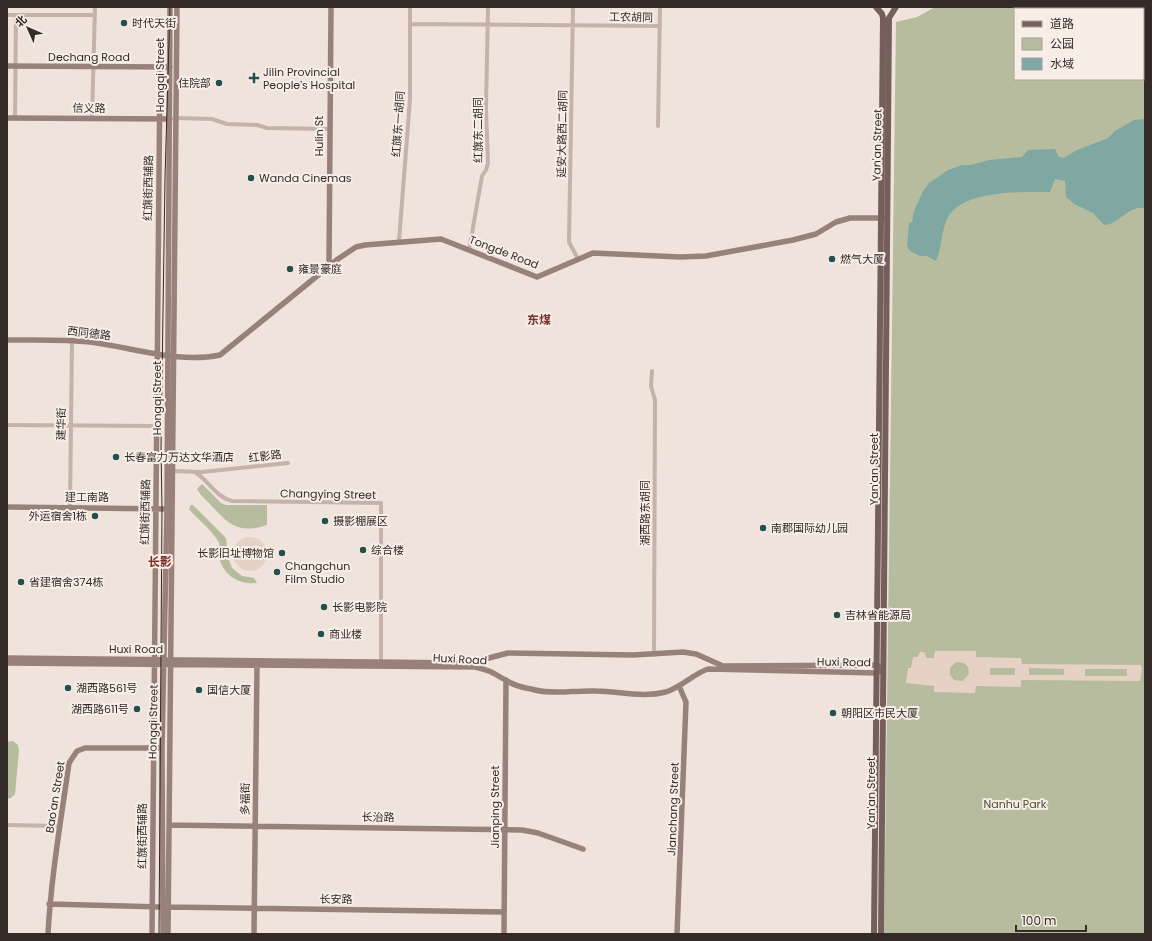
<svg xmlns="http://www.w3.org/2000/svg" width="1152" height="941" font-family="Poppins,'Noto Sans SC',sans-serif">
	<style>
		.green { fill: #b7bc9e; fill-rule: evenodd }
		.plaza { fill: #e5d2c5; fill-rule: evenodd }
		.water { fill: #7fa8a3 }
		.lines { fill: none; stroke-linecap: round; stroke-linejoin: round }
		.street { stroke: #c5b2aa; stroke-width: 4 }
		.secondary { stroke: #99817b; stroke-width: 5.5 }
		.primary { stroke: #745f5b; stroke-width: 6 }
		.tram { stroke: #342a28; stroke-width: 1 }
		.poi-dot { fill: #23504c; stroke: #f7eee8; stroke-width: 1.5 }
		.labels { text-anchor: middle; stroke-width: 4; stroke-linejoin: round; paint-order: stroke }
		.street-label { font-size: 11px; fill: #342a28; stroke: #f7eee8 }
		.poi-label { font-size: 11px; fill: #342a28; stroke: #f7eee8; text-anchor: start }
		.park-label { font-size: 11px; fill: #484f2f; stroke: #f7eee8 }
		.neighbourhood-label { font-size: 12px; font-weight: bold; fill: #79312b; stroke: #f7eee8 }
	</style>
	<rect width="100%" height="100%" fill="#efe3dc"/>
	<!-- green -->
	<path class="green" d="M 935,7 L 1145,7 L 1145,934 L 884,934 L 896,22 L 917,17 ZM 1015,9 L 1143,9 L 1143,79 L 1015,79 Z
		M 202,484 L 221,503 L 226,505 L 267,505 L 267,525 C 232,537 224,517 201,495 L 197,489 Z
		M 191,505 L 193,505 L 226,538 L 228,557 L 232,568 L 242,576 L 254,578 L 257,583 C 239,585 222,575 219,556 C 219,551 221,545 218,541 C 211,529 198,520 189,509 Z
		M 13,741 L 18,745 L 19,751 L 15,794 L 11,798 L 7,799 L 7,742 Z"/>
	<!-- plaza -->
	<path class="plaza" d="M233 554a17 17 0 1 1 34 0a17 17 0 1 1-34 0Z
		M 935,651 L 976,651 L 976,657 L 1021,658 L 1022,664 L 1141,665 L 1142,669 L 1140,681 L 1021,680 L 1021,687 L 976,686 L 975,693 L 934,692 L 934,686 L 906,683 L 908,668 L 911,668 L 913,657 L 918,657 L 920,652 L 924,652 L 927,658 L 934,658 ZM 956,662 L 964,663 L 968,667 L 969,674 L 963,681 L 954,680 L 950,675 L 950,668 ZM 990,668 L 1015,668 L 1015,675 L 990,675 ZM 1029,668 L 1064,669 L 1064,675 L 1029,675 ZM 1085,669 L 1127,669 L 1127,676 L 1085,676 Z"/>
	<!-- water -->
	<path class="water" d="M 1145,119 L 1145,208 C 1128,205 1120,224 1104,225 L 1093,213 L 1074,204 L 1066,197 L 1065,181 L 1055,179 L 1050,192 C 1022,192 961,189 947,219 C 941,232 942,248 936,261 L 927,256 L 920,256 L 910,251 L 907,246 L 909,223 L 912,222 L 914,211 L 923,191 L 929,183 L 948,170 L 962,165 L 971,165 L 989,160 L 1022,157 L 1028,150 L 1055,149 L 1059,157 L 1064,158 L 1077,150 L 1108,138 L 1115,131 L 1134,120 Z"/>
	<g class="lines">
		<!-- street -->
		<path class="street" d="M 573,7 L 569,242 L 578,259
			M 7,15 L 95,15
			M 410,24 L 660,26
			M 15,118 L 16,15
			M 92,118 L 95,7
			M 176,118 L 212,119 L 227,124 L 257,125 L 267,128 L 330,129
			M 658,126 L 660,7
			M 399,241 L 410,99 L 410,7
			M 469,250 L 482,176 L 486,170 L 488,163 L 486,108 L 488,7
			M 652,371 L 651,386 L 655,400 L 654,655
			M 7,425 L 157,426
			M 172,471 L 202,472 L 288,463
			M 195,472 C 208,480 217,498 232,501 L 381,503 L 381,663
			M 70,507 L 72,340
			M 7,825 L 60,826"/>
		<!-- secondary -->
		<path class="secondary" d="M 7,66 L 170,67
			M 7,118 L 170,119
			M 329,266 L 331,7
			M 7,340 C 34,340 62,339 90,342 C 131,347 178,364 220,355 L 338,259 L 356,247 L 365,245 L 441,239 L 537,277 L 593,253 L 680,257 L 706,256 L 793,240 L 816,234 L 836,222 L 850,218 L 886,218
			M 7,507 L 167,509
			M 7,658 L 470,663 L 508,653 L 633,655 L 683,652 L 696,654 L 723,666 L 877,665 L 882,670 L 877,673 L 708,669 C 693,674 682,687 666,692 C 642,698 619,691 596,691 C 576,690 554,695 535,690 C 527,688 518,687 511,683 C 495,675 494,671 475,667 L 7,663
			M 169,825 L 522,830 L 538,833 L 583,849
			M 49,904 L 162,907
			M 168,907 L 504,912
			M 48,934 C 51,877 61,820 69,763 L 77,751 L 85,748 L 162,748
			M 152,934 L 160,67
			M 163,934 L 162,748 L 167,509 L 170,7
			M 168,934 L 177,7
			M 254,934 L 257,665
			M 504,934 L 506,680
			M 677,934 L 686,702 L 679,686"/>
		<!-- primary -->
		<path class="primary" d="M 874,934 L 883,18 L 882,14 L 876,7
			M 881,934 L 889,18 L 896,7"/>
		<!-- tram -->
		<path class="tram" d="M 159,934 L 162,509 L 161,448 L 165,178 L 170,7"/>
	</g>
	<!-- markers -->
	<g class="poi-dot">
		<circle cx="124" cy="23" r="4"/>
		<path d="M252 72h4v4h4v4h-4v4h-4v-4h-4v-4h4z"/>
		<circle cx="219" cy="83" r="4"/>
		<circle cx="251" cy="178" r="4"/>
		<circle cx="832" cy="259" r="4"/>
		<circle cx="290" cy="269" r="4"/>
		<circle cx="116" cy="457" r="4"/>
		<circle cx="95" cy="516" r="4"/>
		<circle cx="325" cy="521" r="4"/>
		<circle cx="763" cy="528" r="4"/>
		<circle cx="363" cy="550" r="4"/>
		<circle cx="282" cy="553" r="4"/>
		<circle cx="277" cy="572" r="4"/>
		<circle cx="21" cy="582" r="4"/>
		<circle cx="324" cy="607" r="4"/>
		<circle cx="837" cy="615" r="4"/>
		<circle cx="321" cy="634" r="4"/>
		<circle cx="68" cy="688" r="4"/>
		<circle cx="199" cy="690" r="4"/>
		<circle cx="137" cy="709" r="4"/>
		<circle cx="833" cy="713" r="4"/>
	</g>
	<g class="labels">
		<!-- street labels -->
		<g class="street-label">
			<text transform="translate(631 17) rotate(1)" y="4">工农胡同</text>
			<text x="89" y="61">Dechang Road</text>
			<text transform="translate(160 75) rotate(-90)" y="4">Hongqi Street</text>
			<text transform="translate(89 108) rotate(1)" y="4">信义路</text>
			<text transform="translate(398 124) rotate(-86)" y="4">红旗东一胡同</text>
			<text transform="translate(478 130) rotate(-90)" y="4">红旗东二胡同</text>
			<text transform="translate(562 134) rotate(-89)" y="4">延安大路西二胡同</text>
			<text transform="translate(319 136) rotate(-90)" y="4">Hulin St</text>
			<text transform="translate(877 145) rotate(-89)" y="4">Yan'an Street</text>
			<text transform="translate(148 188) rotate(-89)" y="4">红旗街西辅路</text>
			<text transform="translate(504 252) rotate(21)" y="4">Tongde Road</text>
			<text transform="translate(89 333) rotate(7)" y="4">西同德路</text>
			<text transform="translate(157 398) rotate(-90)" y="4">Hongqi Street</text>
			<text transform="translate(61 424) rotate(-89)" y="4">建华街</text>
			<text transform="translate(265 456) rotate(-7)" y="4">红影路</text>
			<text transform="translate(874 469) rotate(-90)" y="4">Yan'an Street</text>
			<text transform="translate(328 494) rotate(1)" y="4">Changying Street</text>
			<text x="87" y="501">建工南路</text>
			<text transform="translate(145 512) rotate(-89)" y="4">红旗街西辅路</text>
			<text transform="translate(645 513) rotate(-90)" y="4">湖西路东胡同</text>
			<text x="136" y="653">Huxi Road</text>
			<text transform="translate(460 659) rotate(3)" y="4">Huxi Road</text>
			<text transform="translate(844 662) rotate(1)" y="4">Huxi Road</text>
			<text transform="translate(153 722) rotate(-89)" y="4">Hongqi Street</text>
			<text transform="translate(871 793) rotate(-90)" y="4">Yan'an Street</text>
			<text transform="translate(55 797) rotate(-81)" y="4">Bao'an Street</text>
			<text transform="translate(245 799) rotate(-89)" y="4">多福街</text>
			<text transform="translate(495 807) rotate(-90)" y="4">Jianping Street</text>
			<text transform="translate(673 809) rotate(-88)" y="4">Jianchang Street</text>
			<text transform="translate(378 817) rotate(1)" y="4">长治路</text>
			<text transform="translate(142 836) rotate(-90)" y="4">红旗街西辅路</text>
			<text transform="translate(336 899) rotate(1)" y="4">长安路</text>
		</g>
		<!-- poi labels -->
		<g class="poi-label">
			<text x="132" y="27">时代天街</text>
			<text x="263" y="76">Jilin Provincial<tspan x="263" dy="13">People's Hospital</tspan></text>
			<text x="211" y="87" text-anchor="end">住院部</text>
			<text x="259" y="182">Wanda Cinemas</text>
			<text x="840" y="263">燃气大厦</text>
			<text x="298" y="273">雍景豪庭</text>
			<text x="124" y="461">长春富力万达文华酒店</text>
			<text x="87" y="520" text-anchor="end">外运宿舍1栋</text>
			<text x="333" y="525">摄影棚展区</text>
			<text x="771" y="532">南郡国际幼儿园</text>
			<text x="371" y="554">综合楼</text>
			<text x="274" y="557" text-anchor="end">长影旧址博物馆</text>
			<text x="285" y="570">Changchun<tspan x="285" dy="13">Film Studio</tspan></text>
			<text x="29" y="586">省建宿舍374栋</text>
			<text x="332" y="611">长影电影院</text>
			<text x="845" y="619">吉林省能源局</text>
			<text x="329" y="638">商业楼</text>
			<text x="76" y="692">湖西路561号</text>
			<text x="207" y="694">国信大厦</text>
			<text x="129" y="713" text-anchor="end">湖西路611号</text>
			<text x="841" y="717">朝阳区市民大厦</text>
		</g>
		<!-- park labels -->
		<g class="park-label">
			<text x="1015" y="808">Nanhu Park</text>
		</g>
		<!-- neighbourhood labels -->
		<g class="neighbourhood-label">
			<text x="539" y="324">东煤</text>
			<text x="160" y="566">长影</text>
		</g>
	</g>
	<!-- border -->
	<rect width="1152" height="941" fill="none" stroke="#342a28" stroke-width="16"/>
	<!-- legend -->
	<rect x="1014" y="8" width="130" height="72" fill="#f7eee8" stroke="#a9a09b"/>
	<rect x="1022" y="21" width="20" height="6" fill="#745f5b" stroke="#a9a09b"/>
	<text x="1050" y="28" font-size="12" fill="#342a28">道路</text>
	<rect x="1022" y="38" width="20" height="12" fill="#b7bc9e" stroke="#a9a09b"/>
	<text x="1050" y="48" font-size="12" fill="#342a28">公园</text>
	<rect x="1022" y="58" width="20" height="12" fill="#7fa8a3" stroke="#a9a09b"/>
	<text x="1050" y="68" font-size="12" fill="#342a28">水域</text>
	<!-- north arrow -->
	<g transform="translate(28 28) rotate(315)" stroke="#f7eee8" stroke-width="3" paint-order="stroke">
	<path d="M0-3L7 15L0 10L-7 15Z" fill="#342a28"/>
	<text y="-6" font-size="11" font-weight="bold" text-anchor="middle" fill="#342a28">北</text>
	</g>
	<!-- scale -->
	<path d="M1016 925v6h70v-6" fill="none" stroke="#342a28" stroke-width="2"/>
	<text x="1022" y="925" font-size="12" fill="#342a28" stroke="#f7eee8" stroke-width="3" paint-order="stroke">100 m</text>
</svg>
